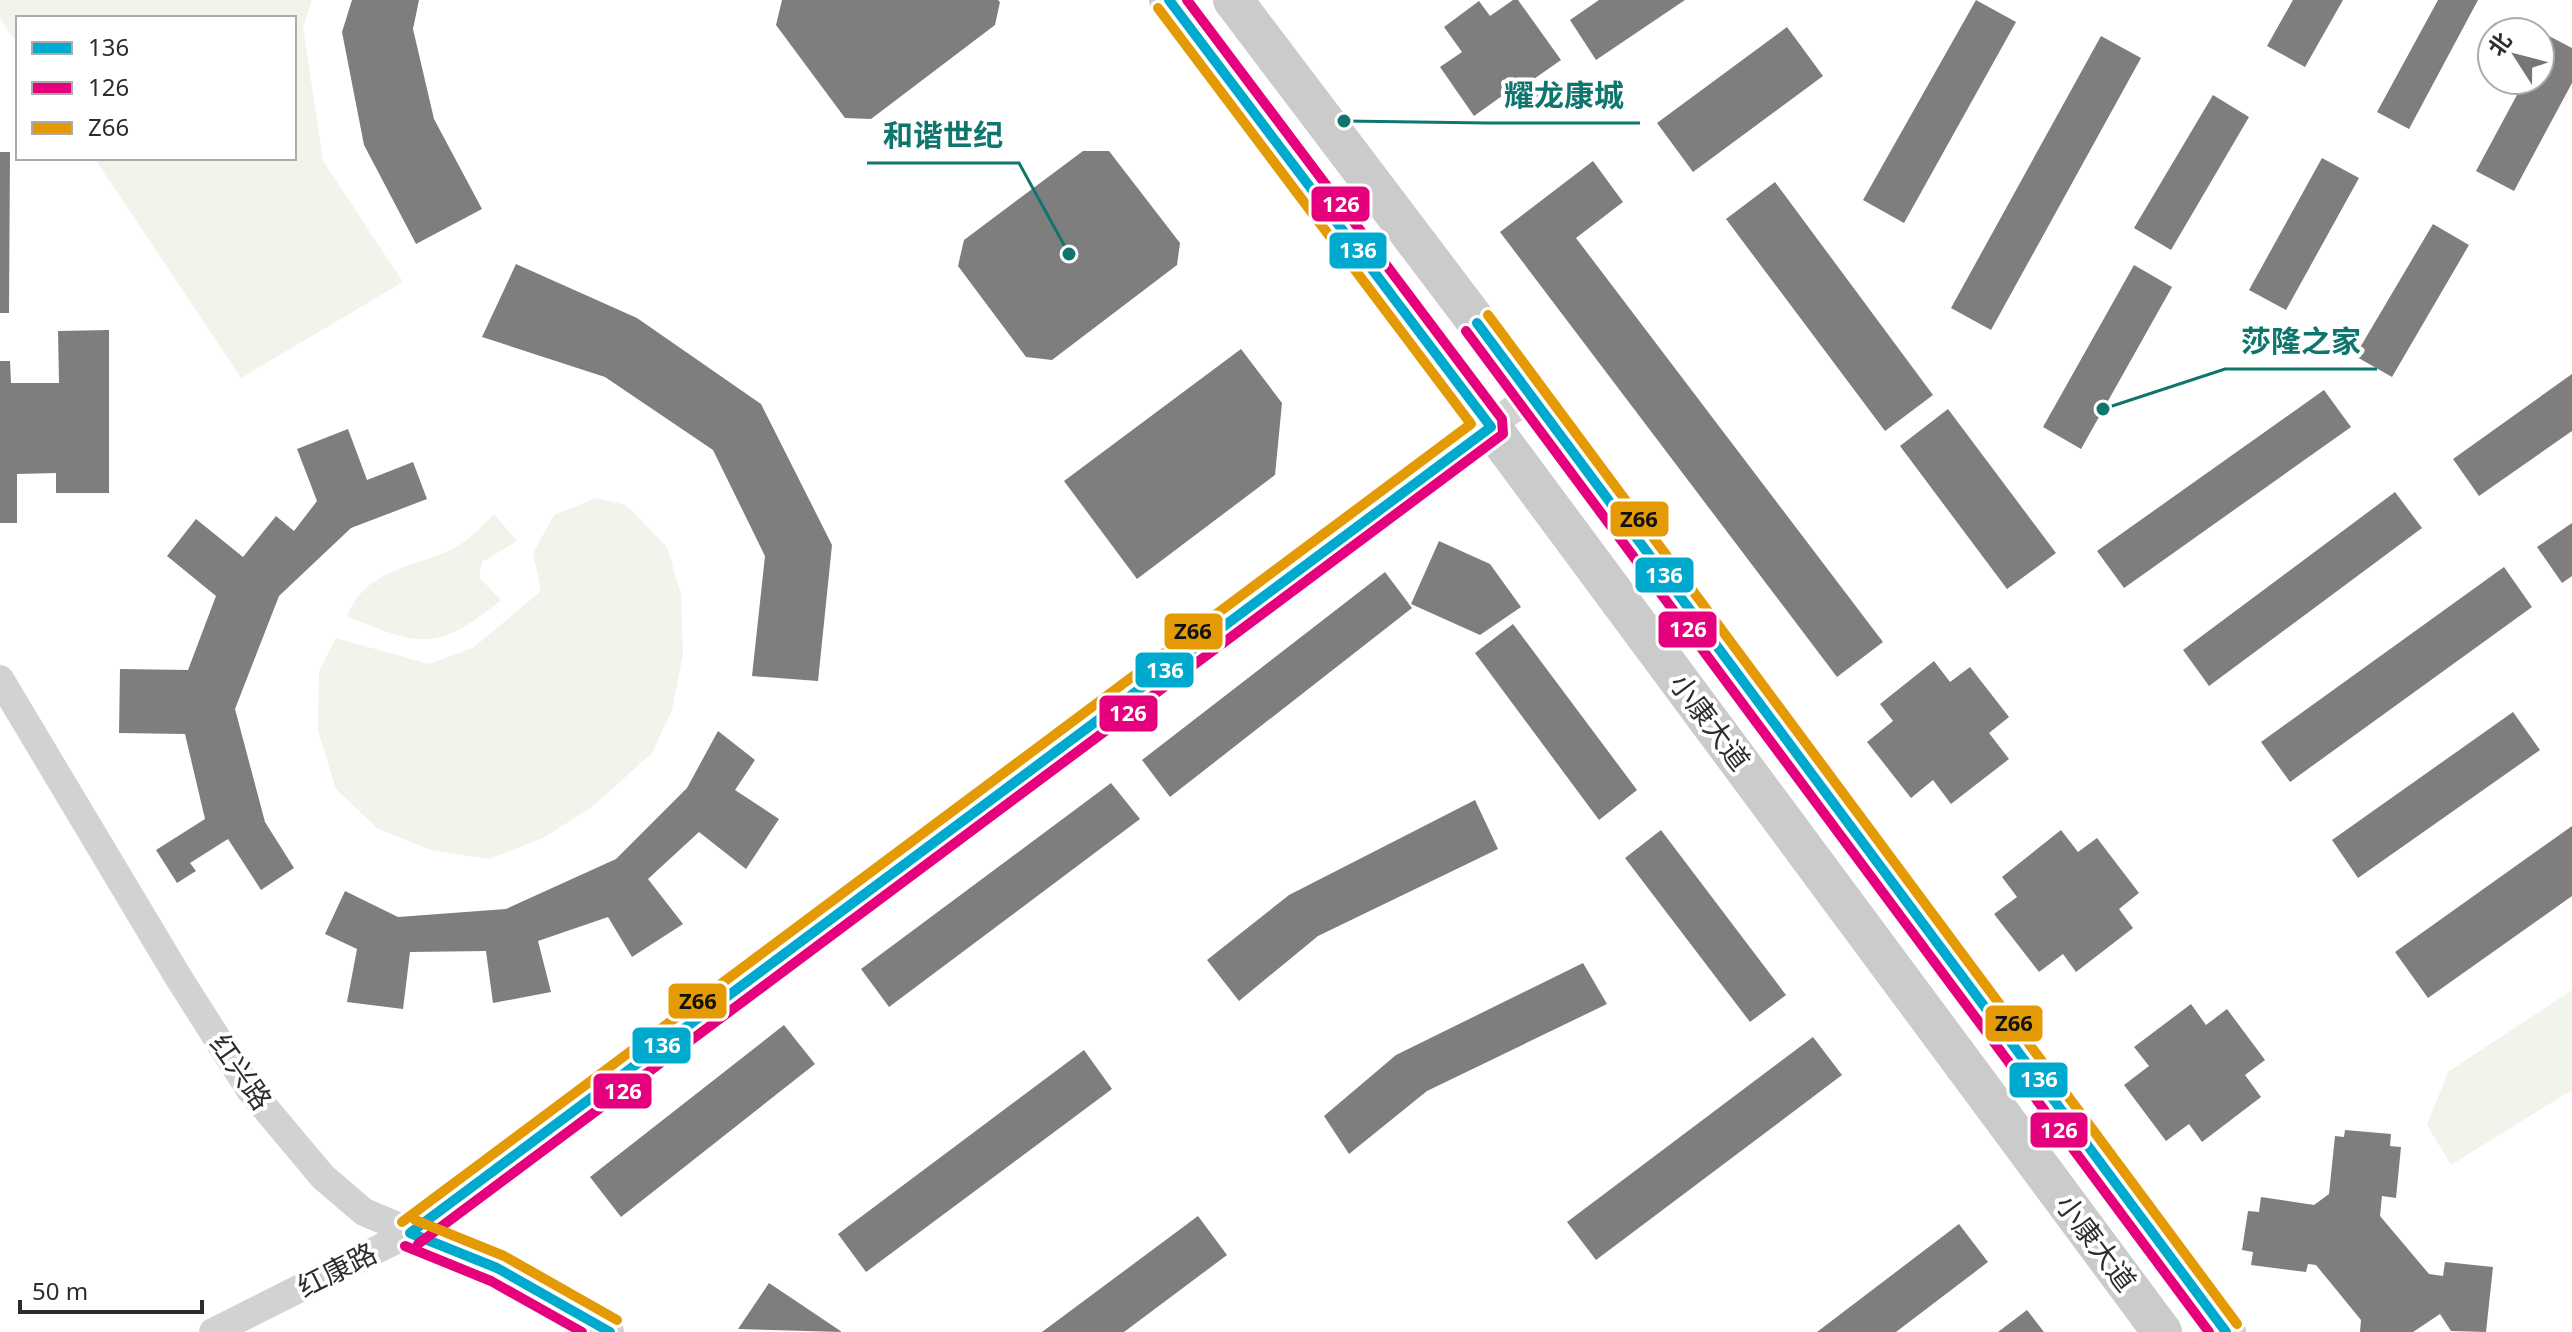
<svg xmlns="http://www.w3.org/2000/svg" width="2572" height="1332" font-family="'Noto Sans','Noto Sans SC',sans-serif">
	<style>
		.green { fill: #f0f4eb }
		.building { fill: #7e7e7e }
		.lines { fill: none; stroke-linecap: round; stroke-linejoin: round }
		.street { stroke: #d2d2d2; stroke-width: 28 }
		.secondary { stroke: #cbcbcb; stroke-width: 40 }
		.bus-1-casing { stroke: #fff; stroke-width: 16 }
		.bus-2-casing { stroke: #fff; stroke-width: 16 }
		.bus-3-casing { stroke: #fff; stroke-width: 16 }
		.bus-1 { stroke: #00a9ce; stroke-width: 10 }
		.bus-2 { stroke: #e5007d; stroke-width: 10 }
		.bus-3 { stroke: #e39a04; stroke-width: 10 }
		.labels { text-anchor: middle; stroke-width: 8; stroke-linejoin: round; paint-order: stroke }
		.street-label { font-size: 28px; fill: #2d2d2d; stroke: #fff }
		.leader { fill: none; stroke: #0f766e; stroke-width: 3 }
		.callout-dot { fill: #0f766e; stroke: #fff; stroke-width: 3 }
		.callout-label { font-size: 30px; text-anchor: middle; font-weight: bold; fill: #0f766e; stroke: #fff; stroke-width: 8; stroke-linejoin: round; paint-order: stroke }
		.line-badge { stroke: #fff; stroke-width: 3 }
		.badge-label { font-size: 22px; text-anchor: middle; font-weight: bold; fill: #fff }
		.pale-badge-label { font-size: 22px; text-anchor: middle; font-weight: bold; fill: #111 }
	</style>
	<rect width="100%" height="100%" fill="#fff"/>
	<!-- green -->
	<path class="green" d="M 0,0 L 312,0 L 303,27 L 323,161 L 403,282 L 241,378 L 94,158 L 294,158 L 294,18 L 18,18 L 18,45 L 0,18 Z
		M 596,498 L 626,505 L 667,547 L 681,594 L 683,654 L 672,710 L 652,753 L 592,807 L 543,838 L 489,859 L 431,850 L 378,829 L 336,789 L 318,731 L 319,671 L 336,638 L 429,664 L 473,648 L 541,591 L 533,553 L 554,515 Z
		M 494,514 L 517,541 L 482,562 L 479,577 L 501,600 C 437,652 421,647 347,616 C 365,572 404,569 444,553 C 465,544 479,530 494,514 Z
		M 2572,990 L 2572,1090 L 2451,1165 L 2427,1125 L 2448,1072 Z"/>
	<!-- building -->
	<path class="building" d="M 352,0 L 419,0 L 413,29 L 434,119 L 482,209 L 416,244 L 364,145 L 342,32 Z
		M 782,0 L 998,0 L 1000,2 L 995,25 L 871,119 L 845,118 L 776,25 Z
		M 1513,0 L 1518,0 L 1561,60 L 1531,81 L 1540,95 L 1519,110 L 1502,96 L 1474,116 L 1440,67 L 1462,52 L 1444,27 L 1479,1 L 1490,16 Z
		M 1599,0 L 1685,0 L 1596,60 L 1570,20 Z
		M 1976,0 L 2016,22 L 1904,223 L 1863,200 Z
		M 2293,0 L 2343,0 L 2305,67 L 2267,46 Z
		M 2438,0 L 2478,0 L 2409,129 L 2377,112 Z
		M 1787,27 L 1823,76 L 1693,172 L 1657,123 Z
		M 2101,36 L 2141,58 L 1991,330 L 1951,308 Z
		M 2549,36 L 2572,48 L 2572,83 L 2514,191 L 2476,171 L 2525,80 L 2540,80 L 2540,51 Z
		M 2213,95 L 2249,117 L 2171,250 L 2134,228 Z
		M 1083,151 L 1109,151 L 1180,243 L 1177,265 L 1052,360 L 1026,357 L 958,266 L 964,240 Z
		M 0,152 L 10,152 L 9,313 L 0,313 Z
		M 2322,158 L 2359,178 L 2286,310 L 2249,290 Z
		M 1593,161 L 1623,202 L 1576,238 L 1883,642 L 1837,677 L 1500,232 Z
		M 1775,182 L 1933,395 L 1885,431 L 1726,219 Z
		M 2433,224 L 2469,245 L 2392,377 L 2355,356 Z
		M 516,264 L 637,318 L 761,404 L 832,545 L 818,681 L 752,676 L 765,556 L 713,450 L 605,377 L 482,337 Z
		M 2134,265 L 2172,287 L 2081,449 L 2043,427 Z
		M 109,330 L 109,493 L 56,493 L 56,473 L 17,474 L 17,523 L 0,523 L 0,361 L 10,361 L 11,383 L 59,383 L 58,331 Z
		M 1241,349 L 1282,403 L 1275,475 L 1137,579 L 1064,481 Z
		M 2572,374 L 2572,431 L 2479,496 L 2453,459 Z
		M 2324,390 L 2351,427 L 2124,588 L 2097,551 Z
		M 1948,409 L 2056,553 L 2007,589 L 1900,446 Z
		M 348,429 L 367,480 L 413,462 L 427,499 L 351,528 L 279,596 L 235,709 L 265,822 L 294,868 L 261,890 L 228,839 L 190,863 L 196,871 L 177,883 L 156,850 L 205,819 L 185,734 L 119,733 L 120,669 L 188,670 L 216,596 L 167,556 L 196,519 L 243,557 L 276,516 L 294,531 L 317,501 L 297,449 Z
		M 2395,492 L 2422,528 L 2209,686 L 2183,650 Z
		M 2572,523 L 2572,576 L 2562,583 L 2537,547 Z
		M 1439,541 L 1490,564 L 1521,607 L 1480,635 L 1411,604 Z
		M 2504,567 L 2532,607 L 2290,782 L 2261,742 Z
		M 1385,572 L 1412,608 L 1170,797 L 1142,760 Z
		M 1513,624 L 1637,790 L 1599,820 L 1475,653 Z
		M 1934,661 L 1950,682 L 1970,667 L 2009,717 L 1989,733 L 2009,759 L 1951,804 L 1933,780 L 1911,798 L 1867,742 L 1893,721 L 1880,704 Z
		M 2513,712 L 2540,750 L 2358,878 L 2332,840 Z
		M 718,731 L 755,760 L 735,790 L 779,819 L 746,869 L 699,832 L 648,879 L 683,924 L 632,957 L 608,917 L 538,941 L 551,992 L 493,1003 L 486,951 L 410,952 L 403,1009 L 347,1002 L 357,949 L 325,934 L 345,891 L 398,917 L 506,909 L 616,859 L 687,788 Z
		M 1111,783 L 1140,819 L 889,1007 L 861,969 Z
		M 1475,800 L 1498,849 L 1318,936 L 1239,1001 L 1207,960 L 1289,895 Z
		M 2572,826 L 2572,896 L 2428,998 L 2395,952 Z
		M 1661,830 L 1786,995 L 1750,1022 L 1625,858 Z
		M 2061,830 L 2078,852 L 2097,838 L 2139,893 L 2119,909 L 2133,928 L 2076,972 L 2063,954 L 2039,972 L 1994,914 L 2017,897 L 2002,877 Z
		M 1583,963 L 1607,1004 L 1427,1091 L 1349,1154 L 1324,1116 L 1396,1055 Z
		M 2191,1004 L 2206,1025 L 2227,1009 L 2265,1060 L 2245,1075 L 2261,1097 L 2202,1142 L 2189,1124 L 2166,1141 L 2124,1085 L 2149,1066 L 2134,1047 Z
		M 784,1025 L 815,1064 L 621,1217 L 590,1177 Z
		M 1813,1037 L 1842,1075 L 1596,1260 L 1567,1222 Z
		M 1084,1050 L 1112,1089 L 866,1272 L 838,1234 Z
		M 2345,1130 L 2391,1134 L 2390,1146 L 2401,1147 L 2396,1198 L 2382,1196 L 2380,1216 L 2429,1274 L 2443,1276 L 2445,1262 L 2493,1267 L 2486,1332 L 2451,1331 L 2440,1314 L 2413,1332 L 2360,1332 L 2361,1320 L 2316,1265 L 2308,1264 L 2306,1272 L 2251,1265 L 2253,1252 L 2242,1250 L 2248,1211 L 2259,1212 L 2261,1197 L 2314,1205 L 2329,1194 L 2335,1136 L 2344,1137 Z
		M 1198,1216 L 1227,1255 L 1124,1332 L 1042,1332 Z
		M 1959,1224 L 1988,1262 L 1896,1332 L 1817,1332 Z
		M 769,1283 L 842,1332 L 738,1329 Z
		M 2027,1310 L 2044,1332 L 1998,1332 Z"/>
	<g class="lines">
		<!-- street -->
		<path class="street" d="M 0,679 L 180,980 L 250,1090 L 323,1177 L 364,1212 L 497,1268 L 610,1332
			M 213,1332 L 410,1233 L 1532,395"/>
		<!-- secondary -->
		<path class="secondary" d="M 1169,0 L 1491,427 L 2162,1332
			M 1233,0 L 1532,395 L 2226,1332"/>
		<defs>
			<path id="bus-1" d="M 1477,323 L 2226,1332
				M 410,1233 L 1491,427 L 1169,0
				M 410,1233 L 497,1268 L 610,1332"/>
			<path id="bus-2" d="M 1466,331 L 2209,1332
				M 418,1244 L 1503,434 L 1502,419 L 1187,0
				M 405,1246 L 491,1281 L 582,1332"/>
			<path id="bus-3" d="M 1488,315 L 2237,1324
				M 415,1220 L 504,1256 L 617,1320
				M 402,1222 L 1471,424 L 1158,8"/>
		</defs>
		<!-- bus-1 casing -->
		<use href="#bus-1" class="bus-1-casing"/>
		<!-- bus-2 casing -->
		<use href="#bus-2" class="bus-2-casing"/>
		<!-- bus-3 casing -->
		<use href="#bus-3" class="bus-3-casing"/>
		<!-- bus-1 -->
		<use href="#bus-1" class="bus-1"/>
		<!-- bus-2 -->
		<use href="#bus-2" class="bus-2"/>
		<!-- bus-3 -->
		<use href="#bus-3" class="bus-3"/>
	</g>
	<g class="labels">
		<!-- street labels -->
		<g class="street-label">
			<text transform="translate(1710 722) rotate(53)" y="10">小康大道</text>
			<text transform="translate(241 1072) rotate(55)" y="10">红兴路</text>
			<text transform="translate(2096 1243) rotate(53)" y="10">小康大道</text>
			<text transform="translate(337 1270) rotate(-27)" y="10">红康路</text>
		</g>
	</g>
	<!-- callouts -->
	<path class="leader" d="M1344 121L1488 123H1640M1069 254L1019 163H867M2103 409L2225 369H2377"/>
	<g class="callout-dot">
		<circle cx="1344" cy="121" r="8"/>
		<circle cx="1069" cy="254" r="8"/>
		<circle cx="2103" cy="409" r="8"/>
	</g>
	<g class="callout-label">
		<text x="1564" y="106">耀龙康城</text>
		<text x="943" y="146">和谐世纪</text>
		<text x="2301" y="352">莎隆之家</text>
	</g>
	<g class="line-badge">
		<rect x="1310" y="185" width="61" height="38" rx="8" fill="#e5007d"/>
		<rect x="1328" y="231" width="60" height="39" rx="8" fill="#00a9ce"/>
		<rect x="1609" y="500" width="61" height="38" rx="8" fill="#e39a04"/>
		<rect x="1634" y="556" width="61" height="38" rx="8" fill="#00a9ce"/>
		<rect x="1657" y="610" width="61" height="39" rx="8" fill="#e5007d"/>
		<rect x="1163" y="612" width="61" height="39" rx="8" fill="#e39a04"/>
		<rect x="1134" y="651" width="61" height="38" rx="8" fill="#00a9ce"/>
		<rect x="1098" y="694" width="61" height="39" rx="8" fill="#e5007d"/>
		<rect x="667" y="982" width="61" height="38" rx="8" fill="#e39a04"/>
		<rect x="1984" y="1004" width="60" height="39" rx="8" fill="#e39a04"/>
		<rect x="631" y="1026" width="61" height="39" rx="8" fill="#00a9ce"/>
		<rect x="2008" y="1061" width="61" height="38" rx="8" fill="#00a9ce"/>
		<rect x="592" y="1072" width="61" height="38" rx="8" fill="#e5007d"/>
		<rect x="2029" y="1111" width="60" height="38" rx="8" fill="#e5007d"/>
	</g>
	<g class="badge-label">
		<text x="1341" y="212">126</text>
		<text x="1358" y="258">136</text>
		<text x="1664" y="583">136</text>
		<text x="1688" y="637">126</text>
		<text x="1165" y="678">136</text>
		<text x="1128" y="721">126</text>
		<text x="662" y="1053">136</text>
		<text x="2039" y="1087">136</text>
		<text x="623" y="1099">126</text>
		<text x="2059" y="1138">126</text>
	</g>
	<g class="pale-badge-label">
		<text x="1639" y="527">Z66</text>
		<text x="1193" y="639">Z66</text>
		<text x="698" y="1009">Z66</text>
		<text x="2014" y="1031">Z66</text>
	</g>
	<!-- legend -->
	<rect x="16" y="16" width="280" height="144" fill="#ffffff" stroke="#ababab" stroke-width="2"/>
	<rect x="32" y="42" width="40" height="12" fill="#00a9ce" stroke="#ababab" stroke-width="2"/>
	<text x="88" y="56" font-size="24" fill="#2d2d2d">136</text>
	<rect x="32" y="82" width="40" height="12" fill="#e5007d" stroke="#ababab" stroke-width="2"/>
	<text x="88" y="96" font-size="24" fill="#2d2d2d">126</text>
	<rect x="32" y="122" width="40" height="12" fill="#e39a04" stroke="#ababab" stroke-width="2"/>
	<text x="88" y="136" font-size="24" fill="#2d2d2d">Z66</text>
	<!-- north arrow -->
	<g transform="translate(2516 56) rotate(306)"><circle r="38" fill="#ffffff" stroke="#ababab" stroke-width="2"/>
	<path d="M0-6L14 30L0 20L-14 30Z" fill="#767676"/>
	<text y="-12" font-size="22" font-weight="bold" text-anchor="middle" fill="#2d2d2d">北</text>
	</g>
	<!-- scale -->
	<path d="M20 1300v12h182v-12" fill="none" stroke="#2d2d2d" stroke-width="4"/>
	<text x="32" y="1300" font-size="24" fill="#2d2d2d" stroke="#ffffff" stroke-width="6" paint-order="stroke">50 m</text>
</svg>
